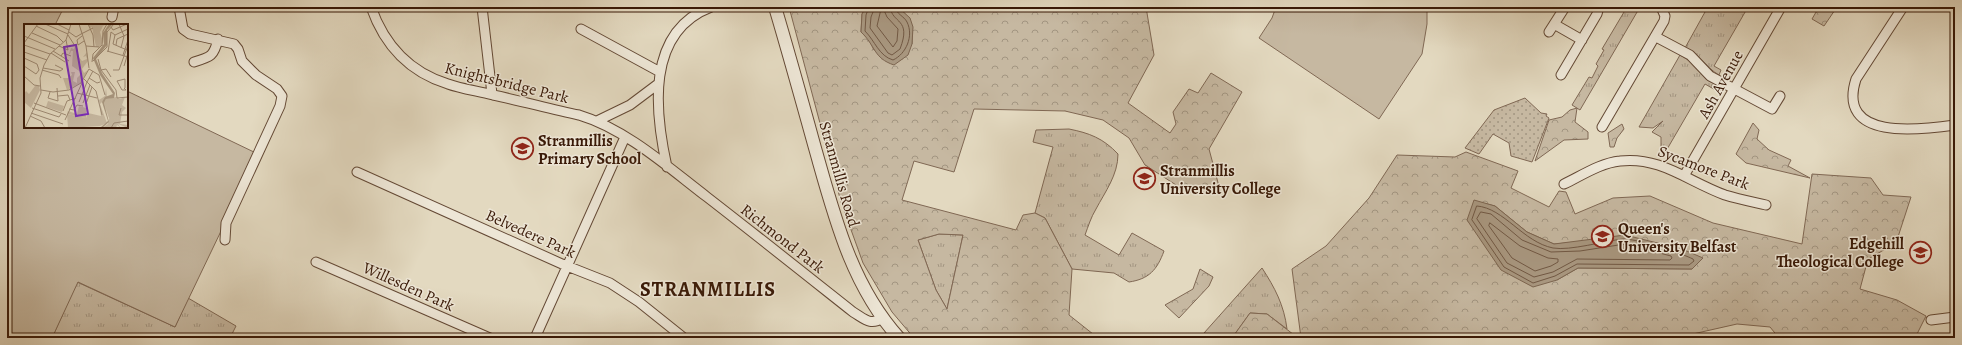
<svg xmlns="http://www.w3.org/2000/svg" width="1962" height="345" font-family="Alegreya,serif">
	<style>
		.grass { fill: url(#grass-tufts); stroke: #806854 }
		.forest { fill: url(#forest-crowns); stroke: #806854; fill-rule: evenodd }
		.garden { fill: url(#garden-dots); stroke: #806854 }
		.pitch { fill: #c6b8a1; stroke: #806854 }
		.water { fill: #a99881; stroke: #7c6550 }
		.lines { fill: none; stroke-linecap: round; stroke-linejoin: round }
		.shore { stroke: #715844; stroke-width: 1 }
		.minor-casing { stroke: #644935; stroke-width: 11 }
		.tertiary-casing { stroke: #644935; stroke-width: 14 }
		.minor { stroke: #ede6d6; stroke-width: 9 }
		.tertiary { stroke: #ede6d6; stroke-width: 12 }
		.labels { text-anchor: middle; stroke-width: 3; stroke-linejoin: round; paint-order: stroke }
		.street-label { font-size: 16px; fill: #391907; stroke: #ede6d6 }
		.poi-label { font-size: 16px; font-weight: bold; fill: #391907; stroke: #ede6d6; text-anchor: start }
		.district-label { font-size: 20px; font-weight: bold; letter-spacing: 1px; fill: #391907; stroke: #ede6d6 }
		.inset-road { fill: none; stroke: #9f8c76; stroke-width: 1 }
		.view { fill: #7b2cbf; fill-opacity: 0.15; stroke: #7b2cbf; stroke-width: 2 }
		.inset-edge { fill: none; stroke: #391907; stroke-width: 2 }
	</style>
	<defs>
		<pattern id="grass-tufts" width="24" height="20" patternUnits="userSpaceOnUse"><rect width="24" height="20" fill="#c6b8a1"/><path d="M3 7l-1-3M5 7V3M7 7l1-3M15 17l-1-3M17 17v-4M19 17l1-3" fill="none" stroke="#a29581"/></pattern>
		<pattern id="forest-crowns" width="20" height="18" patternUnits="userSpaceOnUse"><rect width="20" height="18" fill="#c6b8a1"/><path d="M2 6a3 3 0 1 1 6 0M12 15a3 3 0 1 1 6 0" fill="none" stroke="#a29581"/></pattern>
		<pattern id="garden-dots" width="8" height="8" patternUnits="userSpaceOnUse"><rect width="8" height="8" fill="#c6b8a1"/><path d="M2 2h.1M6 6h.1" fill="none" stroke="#a29581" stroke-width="1.8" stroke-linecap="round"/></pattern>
	</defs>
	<rect width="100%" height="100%" fill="#e3d9c0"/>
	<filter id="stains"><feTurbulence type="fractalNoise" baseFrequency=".005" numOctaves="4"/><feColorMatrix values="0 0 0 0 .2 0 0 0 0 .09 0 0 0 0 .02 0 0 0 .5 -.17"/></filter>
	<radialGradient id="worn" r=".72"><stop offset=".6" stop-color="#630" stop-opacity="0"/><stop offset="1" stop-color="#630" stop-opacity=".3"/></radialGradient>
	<!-- grass -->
	<path class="grass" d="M 1627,7 L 1640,7 L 1580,110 L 1572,105 L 1589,77 L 1592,78 L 1598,66 L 1596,64 L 1604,50 L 1602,49 Z
		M 1705,7 L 1748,7 L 1714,66 L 1721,70 L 1719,75 C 1705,67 1701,55 1685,48 L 1705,12 L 1703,11 Z
		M 1680,55 L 1693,63 L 1707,80 L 1722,88 L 1719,92 L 1705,84 L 1666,151 L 1661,151 L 1661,137 L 1652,132 L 1663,121 L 1653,128 L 1639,127 Z
		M 1069,129 C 1089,133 1103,138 1118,154 C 1118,175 1105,192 1096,209 C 1091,217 1088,227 1085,235 L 1119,255 L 1132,233 L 1164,251 C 1157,270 1149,279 1129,282 L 1114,273 L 1072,269 L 1045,218 L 1035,213 L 1053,147 L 1033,142 L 1036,130 Z
		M 939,234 L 963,235 L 947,309 L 936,290 L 918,240 Z
		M 1262,268 C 1275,288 1284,305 1287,329 L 1267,314 L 1250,313 L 1232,338 L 1204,333 Z
		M 77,282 L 175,327 L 188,298 L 236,326 L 230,338 L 52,338 Z"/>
	<!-- forest -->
	<path class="forest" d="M 789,7 L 866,7 L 862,14 L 861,32 L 869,40 L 874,50 L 912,44 C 913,24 913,21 898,7 L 1146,7 L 1154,55 L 1128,103 L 1170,133 L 1176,124 L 1173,112 L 1189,89 L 1198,93 L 1211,73 L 1242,92 L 1209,149 L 1221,194 L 1187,192 L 1145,165 L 1129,138 L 1103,120 L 1065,111 L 974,109 L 954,172 L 914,161 L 902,200 L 1016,230 L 1023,215 L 1035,213 L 1045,218 L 1072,269 L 1069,315 L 1098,338 L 914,338 L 892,312 L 863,263 L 841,202 ZM 939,234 L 963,235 L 947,309 L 936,290 L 918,240 Z
		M 1819,7 L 1837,7 L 1824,26 L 1812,19 Z
		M 1577,108 L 1575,122 L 1588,132 L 1588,139 L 1564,140 L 1535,161 L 1549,120 L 1562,117 L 1570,110 Z
		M 1753,123 L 1759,130 L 1757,139 L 1769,150 L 1791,160 L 1788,166 L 1810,178 L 1746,163 L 1736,154 Z
		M 1622,124 L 1624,129 L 1617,138 L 1614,147 L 1610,147 L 1608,133 Z
		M 1466,152 L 1518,171 L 1511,188 L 1549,207 L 1559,191 L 1566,192 L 1575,214 L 1613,198 L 1650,196 L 1713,223 L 1802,244 L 1812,174 L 1871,178 L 1883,195 L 1911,197 L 1896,243 L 1868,259 L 1860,289 L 1897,300 L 1926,316 L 1916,336 L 1910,338 L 1779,338 L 1770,327 L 1737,324 L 1675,338 L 1301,338 L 1292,269 L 1326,246 L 1369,198 L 1397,155 L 1455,157 ZM 1474,201 L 1495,206 L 1527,232 L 1554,244 L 1579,242 L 1682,249 L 1702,259 L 1692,269 L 1578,268 L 1557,280 Z
		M 1200,269 L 1213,277 L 1209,286 L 1179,318 L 1165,305 L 1193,289 Z
		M 1250,313 L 1267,314 L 1298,338 L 1232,338 Z"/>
	<!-- garden -->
	<path class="garden" d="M 1525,98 L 1541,113 L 1547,114 L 1546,116 L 1549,118 L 1532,162 L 1511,156 L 1509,143 L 1493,134 L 1479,154 L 1465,148 L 1494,110 Z"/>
	<!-- pitch -->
	<path class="pitch" d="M 7,7 L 64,7 L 55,25 L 25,25 L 25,127 L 127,127 L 127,91 L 258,154 L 175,327 L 78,282 L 52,338 L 7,338 Z
		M 1276,7 L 1427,7 L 1427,24 L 1422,54 L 1379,119 L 1259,38 L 1272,18 Z"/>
	<!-- water -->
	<path class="water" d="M 866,7 L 898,7 L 910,18 L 913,27 L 912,44 L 908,55 L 894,65 C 873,58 876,46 861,32 L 862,14 Z
		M 1474,200 L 1495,206 L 1527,232 L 1554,244 L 1625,235 L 1682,249 L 1703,258 L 1692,269 L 1578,268 L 1557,280 L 1533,287 L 1501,270 L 1467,220 Z"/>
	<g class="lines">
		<!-- shore -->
		<path class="shore" d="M 869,7 L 866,15 L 865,31 C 875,41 879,56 893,60 C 906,54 914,36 907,22 C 904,16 896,14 895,7
			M 875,7 L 871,17 L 870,28 L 888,53 L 892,55 L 900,49 C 912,18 892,24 890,7
			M 883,8 L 887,17 L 898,29 L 897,41 L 893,47 L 877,26 L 881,9 Z
			M 1477,206 C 1504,208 1523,242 1553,248 C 1570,251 1604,241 1623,239 C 1634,238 1681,253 1693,259 L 1694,261 L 1689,265 L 1577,264 L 1555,276 L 1533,283 L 1504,267 L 1472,220 Z
			M 1481,212 L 1491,214 L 1522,240 L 1551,252 L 1580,251 L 1625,244 L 1671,256 L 1672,258 L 1670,260 L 1577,259 L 1553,272 L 1534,277 L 1507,263 L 1477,219 Z
			M 1490,223 L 1520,246 L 1548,258 L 1558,259 L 1558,262 L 1551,266 L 1535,271 L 1512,258 L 1489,226 Z"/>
		<defs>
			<path id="minor" d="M 179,7 L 183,29 L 190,34 L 234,44 L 238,49 L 242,61 L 256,75 L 277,89 L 282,96 L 280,106 L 226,223 L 225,240
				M 371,7 C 384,44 409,72 448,84 C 462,89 478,91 493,95 C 522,101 550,109 579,115 C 626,129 669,168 707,197 C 756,235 805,274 853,312 C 865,319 870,326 883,318
				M 482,7 L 492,94
				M 1903,7 L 1856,79 C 1836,141 1919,130 1955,125
				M 112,17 L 114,7
				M 1554,24 L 1582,40
				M 581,29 L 660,72
				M 1549,32 L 1565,7
				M 1656,37 L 1690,55 L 1710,76 L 1772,109 L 1780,96
				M 194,62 C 211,57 214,56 218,39
				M 1561,75 L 1597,14 L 1599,7
				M 597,121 L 630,105 L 658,84
				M 1602,127 L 1664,21 L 1665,16 L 1661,7
				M 667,167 C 655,113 645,32 711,7
				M 357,172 L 562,264 L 610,283 L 639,302 L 684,338
				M 1684,176 L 1781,7
				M 1564,184 C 1581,176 1600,163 1620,161 C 1660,156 1689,182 1725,195 C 1738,199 1753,202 1766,205
				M 316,262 L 490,338
				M 1931,320 L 1955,317
				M 535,338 L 625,137"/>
			<path id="tertiary" d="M 775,7 C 789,54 802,101 815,148 C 834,215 851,285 899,338"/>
		</defs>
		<!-- minor casing -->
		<use href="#minor" class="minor-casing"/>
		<!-- tertiary casing -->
		<use href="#tertiary" class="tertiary-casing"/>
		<!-- minor -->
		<use href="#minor" class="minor"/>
		<!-- tertiary -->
		<use href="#tertiary" class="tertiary"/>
	</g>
	<!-- icons -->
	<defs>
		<symbol id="school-ring" viewBox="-11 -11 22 22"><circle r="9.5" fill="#ede6d6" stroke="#8f2418" stroke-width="1.5"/><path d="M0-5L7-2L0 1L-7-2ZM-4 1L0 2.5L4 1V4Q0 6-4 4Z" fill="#8f2418"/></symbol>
		<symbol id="university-ring" viewBox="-11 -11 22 22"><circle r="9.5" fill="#ede6d6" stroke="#8f2418" stroke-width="1.5"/><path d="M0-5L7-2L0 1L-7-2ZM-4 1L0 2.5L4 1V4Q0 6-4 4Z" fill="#8f2418"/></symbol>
	</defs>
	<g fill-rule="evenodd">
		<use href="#school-ring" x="510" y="136" width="25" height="25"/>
		<use href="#university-ring" x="1132" y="166" width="25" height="25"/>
		<use href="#university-ring" x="1590" y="224" width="25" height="25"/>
		<use href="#university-ring" x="1908" y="240" width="25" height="25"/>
	</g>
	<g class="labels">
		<!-- street labels -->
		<g class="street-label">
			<text transform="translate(507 82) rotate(14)" y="6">Knightsbridge Park</text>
			<text transform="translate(1720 84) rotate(-61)" y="6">Ash Avenue</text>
			<text transform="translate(1704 167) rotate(21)" y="6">Sycamore Park</text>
			<text transform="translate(840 174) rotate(74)" y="6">Stranmillis Road</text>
			<text transform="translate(531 233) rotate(24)" y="6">Belvedere Park</text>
			<text transform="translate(783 238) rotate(38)" y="6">Richmond Park</text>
			<text transform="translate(409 286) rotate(24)" y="6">Willesden Park</text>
		</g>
		<!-- poi labels -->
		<g class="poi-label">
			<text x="538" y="146">Stranmillis<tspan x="538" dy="18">Primary School</tspan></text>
			<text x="1160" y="176">Stranmillis<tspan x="1160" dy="18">University College</tspan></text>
			<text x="1618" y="234">Queen's<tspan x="1618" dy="18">University Belfast</tspan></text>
			<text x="1904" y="249" text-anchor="end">Edgehill<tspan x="1904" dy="18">Theological College</tspan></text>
		</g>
		<!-- district labels -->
		<g class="district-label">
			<text x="708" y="296">STRANMILLIS</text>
		</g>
	</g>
	<!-- overview -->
	<g transform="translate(24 24)">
		<rect width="104" height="104" fill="#e3d9c0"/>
		<path d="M 64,0 L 83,0 L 79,2 L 76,8 L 79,18 L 76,23 L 72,23 L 68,3 L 66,4 ZM 11,62 L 15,62 L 16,66 L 7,84 L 0,78 L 0,70 L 2,67 L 5,70 ZM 82,64 L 83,73 L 76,80 L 83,99 L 76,102 L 44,104 L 43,90 L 62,94 L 64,89 L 77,92 L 75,76 L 81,72 ZM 92,73 L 96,75 L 101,73 L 98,81 L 102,84 L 98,88 L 97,94 L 86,97 L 80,79 L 82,75 ZM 24,77 L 40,82 L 38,88 L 22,83 Z" fill="#c6b8a1"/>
		<path d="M 51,22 L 54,25 L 54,32 L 58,37 L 63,35 L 62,32 L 59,33 L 63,28 L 64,37 L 58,45 L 60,49 L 64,46 L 57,59 L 43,66 L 39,54 L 44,54 L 48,51 L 47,48 L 51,48 L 49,57 L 53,59 L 53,54 L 58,49 L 48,42 L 49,27 L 47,27 L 46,30 L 45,30 L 47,24 L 50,25 ZM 100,73 L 92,88 L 83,88 L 97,94 L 96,100 L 104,101 L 104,104 L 94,100 L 97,104 L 93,101 L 92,104 L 78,104 L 84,100 L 85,95 L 91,96 L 85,93 L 80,80 L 83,86 L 86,86 Z" fill="#c6b8a1"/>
		<path d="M 55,82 L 62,84 L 62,94 L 43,90 L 44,87 L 53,90 Z" fill="#c6b8a1"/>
		<path d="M 85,0 L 89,0 L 83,6 L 83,21 L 72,35 L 78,49 L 91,69 L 90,74 L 82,75 L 80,79 L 85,98 L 78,104 L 58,104 L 77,103 L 84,97 L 78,78 L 81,73 L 89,70 L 76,51 L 69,34 L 80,20 L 79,9 Z" fill="#a99881"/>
		<path class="inset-road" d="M 21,0 L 44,10M 33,0 L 45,6M 55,0 L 62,22 L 65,44M 64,0 L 69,11 L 70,23M 95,0 L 100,12M 12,2 L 33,12 L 39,18M 87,3 L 89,6 L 103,0M 45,8 L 52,13 L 57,10M 8,9 L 36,21M 57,10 L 69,4M 44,11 L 51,22M 91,11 L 104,5M 0,12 L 31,25M 58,12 L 53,16 L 54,21 L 60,17M 0,19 L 14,0M 89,20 L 103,26M 0,21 L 26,30M 92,21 L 93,15 L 104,10M 35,22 L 44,26 L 42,16M 62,22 L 75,23M 78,22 L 79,7 L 83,0M 97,24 L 100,12M 29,27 L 45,37M 83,27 L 104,33M 0,28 L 23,36M 84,28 L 87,8 L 91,11 L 89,20M 27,29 L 41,38M 99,31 L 104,16M 37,32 L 39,29 L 47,32M 0,34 L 13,40 L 15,46M 74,35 L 77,46 L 92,66 L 93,74 L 104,73M 69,37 L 83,23 L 83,8 L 90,0M 68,38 L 69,30 L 78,21M 0,42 L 12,50 L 15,46M 100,42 L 104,29M 19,44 L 36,47 L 39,45 L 31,41M 65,45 L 75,51 L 81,71M 18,46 L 35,51 L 37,54M 77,46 L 82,45 L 87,53M 89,46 L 95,46 L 104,21M 0,52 L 10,61 L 16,62M 65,54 L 73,59 L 76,58M 60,55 L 72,67 L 78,91M 93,57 L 101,55 L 101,64M 93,57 L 98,66 L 102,66 L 100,64M 63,58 L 69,47M 17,66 L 29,68 L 45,66 L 57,59 L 65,45M 26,68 L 24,74 L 34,77 L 33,64M 53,69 L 73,74M 34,72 L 44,71 L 46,76M 55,78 L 63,58M 10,79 L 42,91M 59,79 L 66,61M 62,80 L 68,63M 8,84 L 35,93 L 37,90M 97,84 L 95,91 L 104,91M 45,85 L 50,86 L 53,81 L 59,82M 39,87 L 43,77 L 52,74M 7,89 L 39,100M 6,92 L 17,97 L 21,104M 41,96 L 58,59M 1,104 L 17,69 L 16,54 L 20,41 L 26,30 L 42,16 L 47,0M 87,104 L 90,99 L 104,97"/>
		<path class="view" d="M 52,21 L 64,90 L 52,92 L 40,23 Z"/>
		<rect width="104" height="104" class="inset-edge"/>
	</g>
	<!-- margin -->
	<rect width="1962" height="345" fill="none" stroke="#e3d9c0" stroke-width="24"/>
	<rect x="8" y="8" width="1946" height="329" fill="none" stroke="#391907" stroke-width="2"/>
	<rect x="12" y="12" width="1938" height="321" fill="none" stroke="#391907"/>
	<rect width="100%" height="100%" filter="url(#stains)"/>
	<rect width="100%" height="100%" fill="url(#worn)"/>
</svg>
